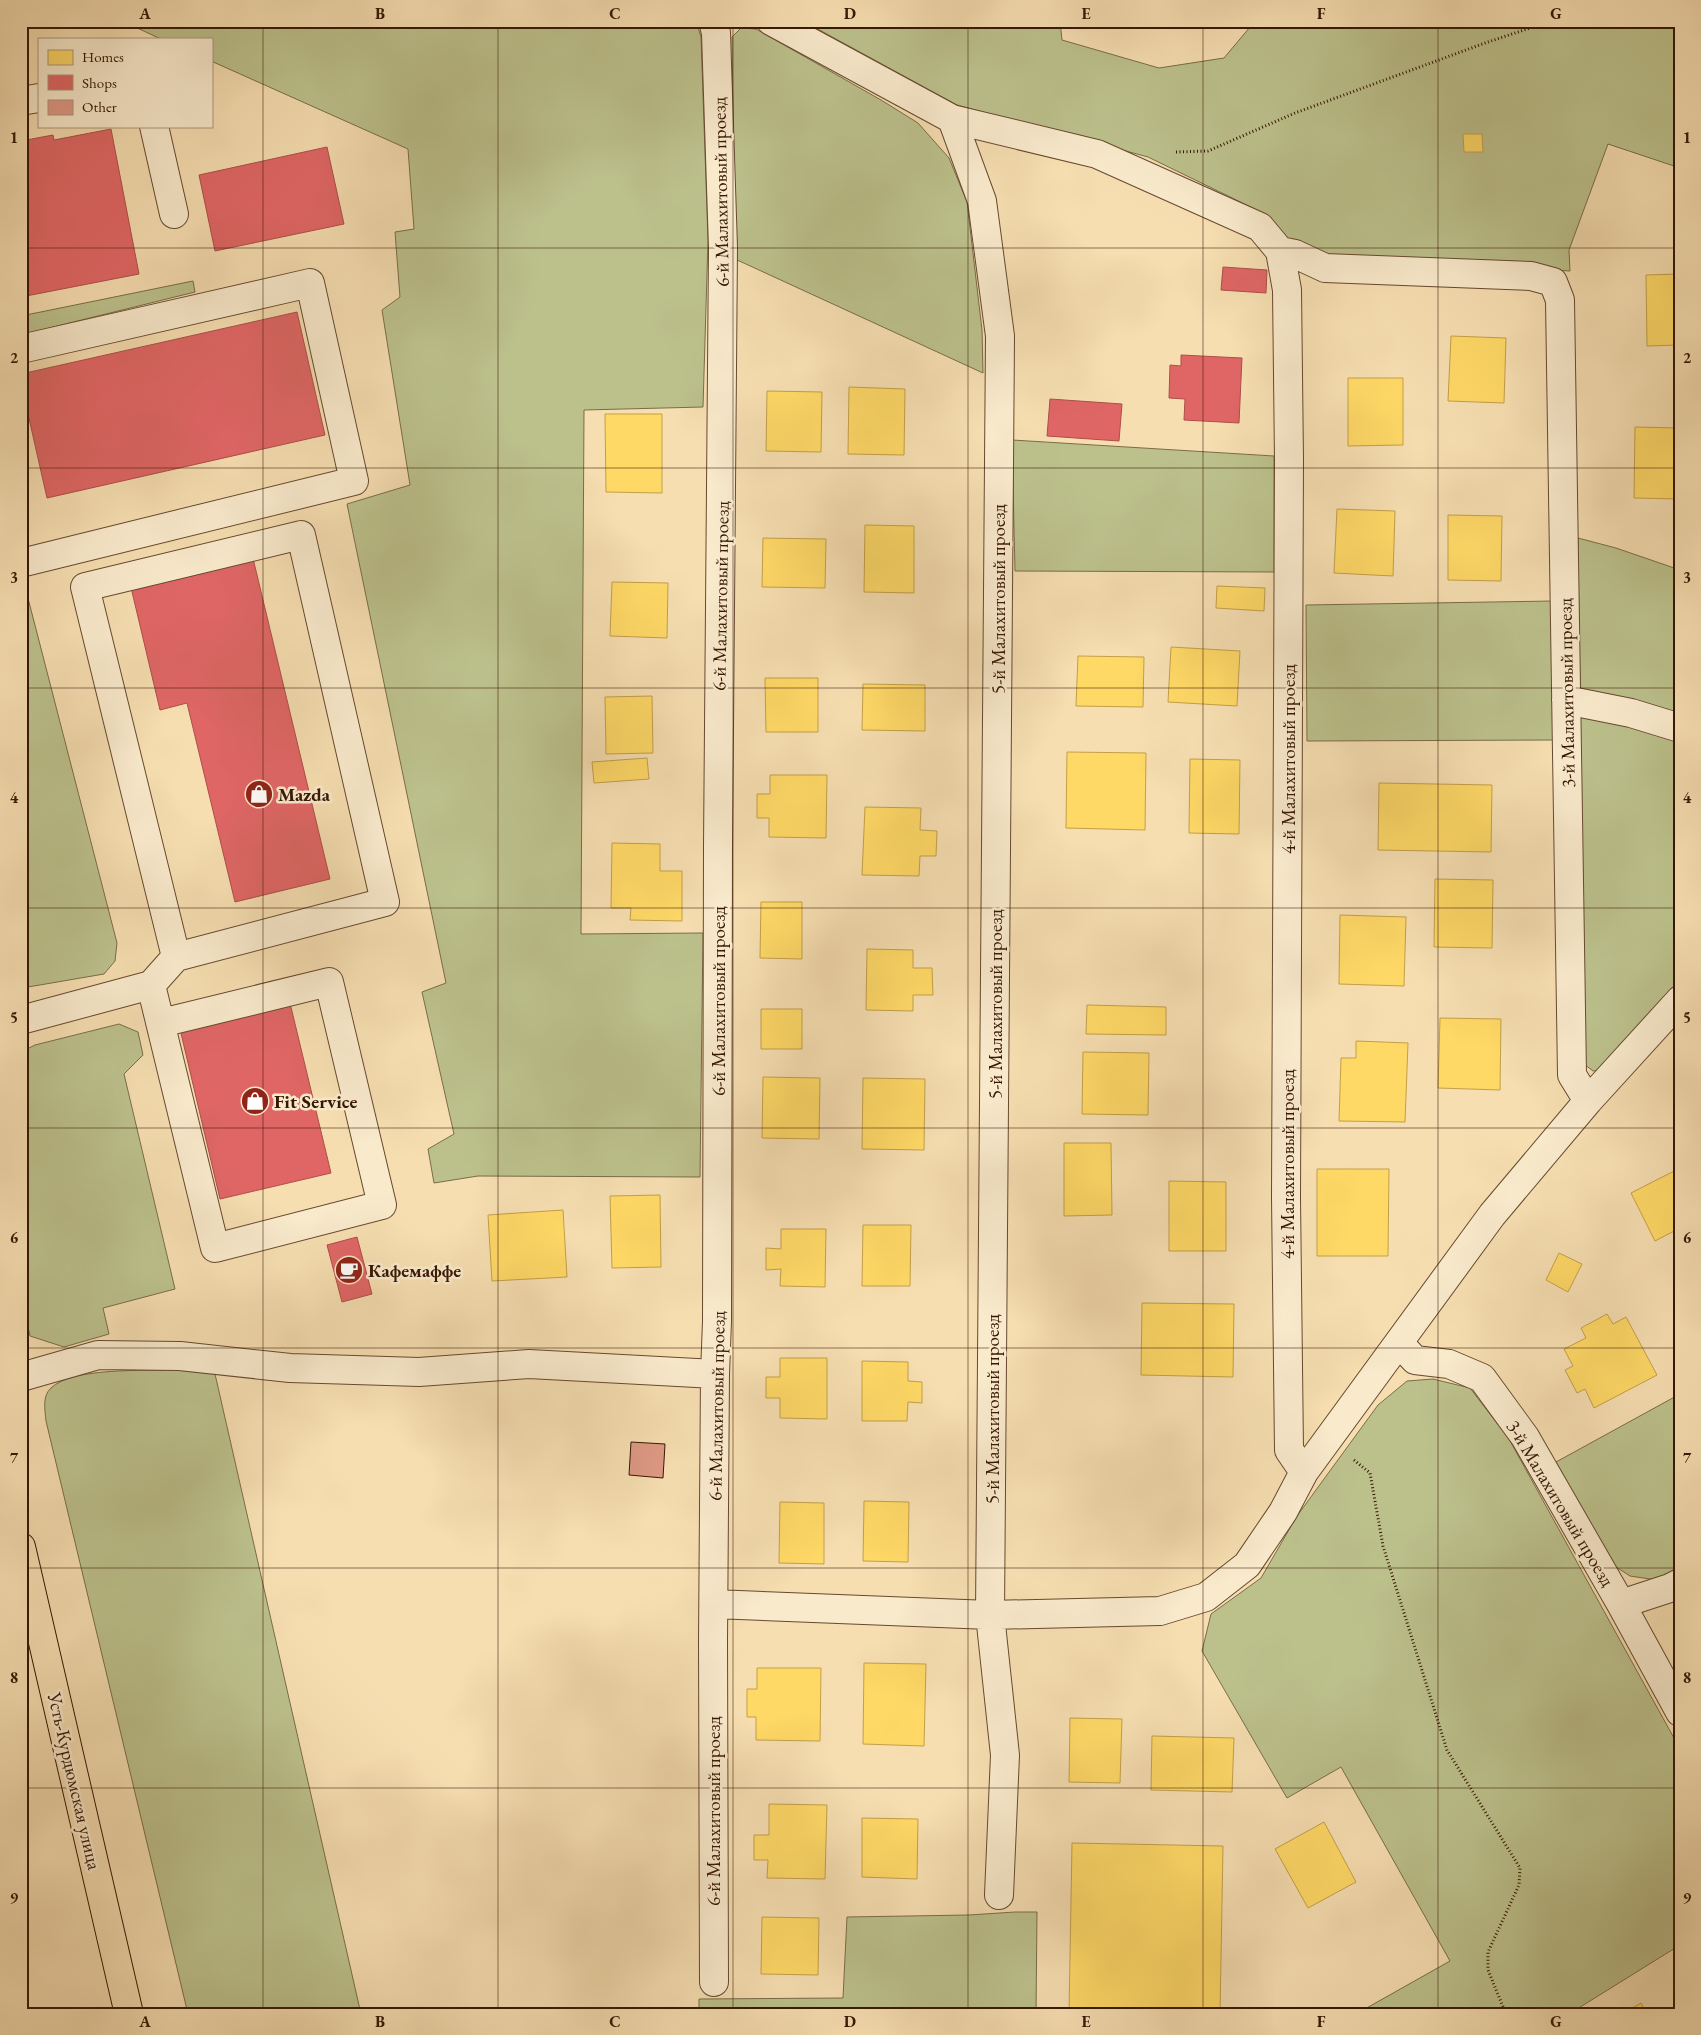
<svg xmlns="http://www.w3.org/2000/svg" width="1701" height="2035" font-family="'EB Garamond',serif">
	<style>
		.green { fill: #bcc18c; stroke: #7a6c48 }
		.homes { fill: #ffd966; stroke: #c39f49 }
		.shops { fill: #e06666; stroke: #ad4e49 }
		.building { fill: #de9985; stroke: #371704 }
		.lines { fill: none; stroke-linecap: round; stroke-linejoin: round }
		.minor-casing { stroke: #67492f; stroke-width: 30 }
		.major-casing { stroke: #371704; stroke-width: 30 }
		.path { stroke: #371704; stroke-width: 3; stroke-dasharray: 1 2.5; stroke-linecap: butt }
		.minor { stroke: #f9eacc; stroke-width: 28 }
		.major { stroke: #f6deb1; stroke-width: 28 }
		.grid { fill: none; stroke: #371704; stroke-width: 1; stroke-opacity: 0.55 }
		.labels { text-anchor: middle; stroke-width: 5; stroke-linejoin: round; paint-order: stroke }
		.street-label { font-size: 19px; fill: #371704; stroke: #f9eacc }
		.poi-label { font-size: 19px; font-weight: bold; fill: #371704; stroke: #f9eacc; text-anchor: start }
		.neatline { fill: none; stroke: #371704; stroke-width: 2 }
		.grid-label { font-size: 16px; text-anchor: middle; font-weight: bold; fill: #371704 }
	</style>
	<rect width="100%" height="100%" fill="#f6deb1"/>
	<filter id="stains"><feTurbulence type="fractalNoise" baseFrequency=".004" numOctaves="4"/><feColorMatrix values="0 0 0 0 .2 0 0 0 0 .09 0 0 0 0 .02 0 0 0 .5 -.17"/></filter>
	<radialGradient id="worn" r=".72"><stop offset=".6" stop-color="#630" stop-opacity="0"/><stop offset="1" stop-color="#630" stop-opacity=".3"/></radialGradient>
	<!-- green -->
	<path class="green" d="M 122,21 L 696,21 L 701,37 L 708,240 L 703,407 L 584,410 L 581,934 L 703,933 L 700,1177 L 478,1176 L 434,1183 L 428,1149 L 454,1134 L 422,992 L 446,983 L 347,504 L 410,485 L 382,310 L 400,297 L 395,232 L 414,229 L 408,149 L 211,61 L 211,39 L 161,39 Z
		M 803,21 L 1060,21 L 1062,40 L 1159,68 L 1224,58 L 1255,21 L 1680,21 L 1680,168 L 1608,144 L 1569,250 L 1570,271 L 1325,256 L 1286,240 L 1261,212 L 1148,157 L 957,105 Z
		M 741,28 L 756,29 L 881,100 L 918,123 L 949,158 L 967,202 L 982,330 L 983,373 L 735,259 L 732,37 Z
		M 193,281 L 195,292 L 21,335 L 21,316 Z
		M 1012,440 L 1274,456 L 1274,572 L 1015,571 Z
		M 1578,538 L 1616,548 L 1680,570 L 1680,986 L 1606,1070 L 1593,1071 L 1584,1064 Z
		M 22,575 L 117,943 L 115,961 L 104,974 L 28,987 L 21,987 Z
		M 1553,601 L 1553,740 L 1307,741 L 1306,605 Z
		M 119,1024 L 138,1032 L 143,1055 L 124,1074 L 175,1289 L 103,1308 L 109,1334 L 64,1347 L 30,1336 L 21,1295 L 21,1052 L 35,1045 Z
		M 176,1370 L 215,1374 L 361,2014 L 188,2014 L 46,1421 C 45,1410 42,1396 51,1388 C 73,1367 145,1371 176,1370 Z
		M 1433,1379 L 1470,1388 L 1509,1439 L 1680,1749 L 1680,1945 L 1569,2014 L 1356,2014 L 1450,1961 L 1341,1767 L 1287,1798 L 1202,1651 L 1211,1614 L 1261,1578 L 1297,1516 L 1378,1405 L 1407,1381 Z
		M 1680,1394 L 1680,1571 L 1669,1577 L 1650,1579 L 1630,1576 L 1613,1565 L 1556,1462 Z
		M 1015,1912 L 1037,1912 L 1036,2014 L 699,2014 L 699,1999 L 843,1998 L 847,1917 L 969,1915 Z"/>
	<!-- homes -->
	<path class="homes" d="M 1463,134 L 1482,134 L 1483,152 L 1464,152 Z
		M 1680,274 L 1680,345 L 1647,346 L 1646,275 Z
		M 1451,336 L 1506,338 L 1504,403 L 1448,401 Z
		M 1348,378 L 1403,378 L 1403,445 L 1348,446 Z
		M 849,387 L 905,389 L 904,455 L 848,454 Z
		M 767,391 L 822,392 L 821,452 L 766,451 Z
		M 605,414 L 662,414 L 662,493 L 606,492 Z
		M 1635,427 L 1680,428 L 1680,499 L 1634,498 Z
		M 1337,509 L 1395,511 L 1393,576 L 1334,573 Z
		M 1448,515 L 1502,516 L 1501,581 L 1448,580 Z
		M 865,525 L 914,526 L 914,593 L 864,592 Z
		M 763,538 L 826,539 L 825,588 L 762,587 Z
		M 612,582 L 668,583 L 667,638 L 610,636 Z
		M 1217,586 L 1265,588 L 1264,611 L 1216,608 Z
		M 1171,647 L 1240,651 L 1237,706 L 1168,702 Z
		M 1078,656 L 1144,657 L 1143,707 L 1076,706 Z
		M 765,678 L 818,678 L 818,732 L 766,732 Z
		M 863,684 L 925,685 L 925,731 L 862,730 Z
		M 652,696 L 653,753 L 606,754 L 605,697 Z
		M 1067,752 L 1146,753 L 1145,830 L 1066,828 Z
		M 647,758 L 649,779 L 594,783 L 592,762 Z
		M 1190,759 L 1240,760 L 1239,834 L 1189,833 Z
		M 770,775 L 827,775 L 826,838 L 769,837 L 769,818 L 757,818 L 757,794 L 770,794 Z
		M 1379,783 L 1492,785 L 1491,852 L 1378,850 Z
		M 865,807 L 921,808 L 920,830 L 937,831 L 936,856 L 920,856 L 919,876 L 862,875 Z
		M 612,843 L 660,844 L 660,871 L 682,871 L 682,921 L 630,920 L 631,908 L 611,908 Z
		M 1435,879 L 1493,880 L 1492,948 L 1434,947 Z
		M 761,902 L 802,902 L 802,959 L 760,958 Z
		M 1340,915 L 1406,917 L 1404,986 L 1339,984 Z
		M 867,949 L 913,950 L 913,968 L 932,968 L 933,995 L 913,995 L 913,1011 L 866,1010 Z
		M 1087,1005 L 1166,1007 L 1166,1035 L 1086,1034 Z
		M 761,1009 L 802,1009 L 802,1049 L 761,1049 Z
		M 1440,1018 L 1501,1019 L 1500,1090 L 1438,1088 Z
		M 1356,1041 L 1408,1043 L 1405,1122 L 1339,1121 L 1341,1058 L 1356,1058 Z
		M 1083,1052 L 1149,1053 L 1148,1115 L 1082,1114 Z
		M 763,1077 L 820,1078 L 819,1139 L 762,1138 Z
		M 863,1078 L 925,1079 L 924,1150 L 862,1149 Z
		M 1064,1143 L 1111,1143 L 1112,1215 L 1064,1216 Z
		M 1680,1168 L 1680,1228 L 1655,1241 L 1631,1193 Z
		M 1317,1169 L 1389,1169 L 1388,1256 L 1317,1256 Z
		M 1169,1181 L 1226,1182 L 1226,1251 L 1169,1251 Z
		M 660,1195 L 661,1267 L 612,1268 L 610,1196 Z
		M 563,1210 L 567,1277 L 492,1281 L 488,1215 Z
		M 863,1225 L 911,1225 L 910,1286 L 862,1286 Z
		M 781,1229 L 826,1229 L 825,1287 L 780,1286 L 781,1269 L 766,1270 L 766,1248 L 781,1249 Z
		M 1559,1253 L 1582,1264 L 1568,1292 L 1546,1280 Z
		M 1142,1303 L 1234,1304 L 1233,1377 L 1141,1375 Z
		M 1607,1314 L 1613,1324 L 1626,1317 L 1657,1375 L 1594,1408 L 1585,1389 L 1577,1393 L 1565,1370 L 1573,1366 L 1564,1349 L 1586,1338 L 1581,1328 Z
		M 780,1358 L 827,1358 L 827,1419 L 780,1418 L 780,1398 L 766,1398 L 766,1377 L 780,1377 Z
		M 862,1361 L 908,1362 L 908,1381 L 922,1382 L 922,1403 L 908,1402 L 907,1421 L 862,1421 Z
		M 864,1501 L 909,1502 L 908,1562 L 863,1561 Z
		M 780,1502 L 824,1503 L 824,1564 L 779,1563 Z
		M 864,1663 L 926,1664 L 924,1746 L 863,1744 Z
		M 757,1668 L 821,1668 L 820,1741 L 756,1740 L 756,1717 L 747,1717 L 747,1689 L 757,1689 Z
		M 1070,1718 L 1122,1719 L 1120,1783 L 1069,1782 Z
		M 1152,1736 L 1234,1738 L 1232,1792 L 1151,1790 Z
		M 769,1804 L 827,1805 L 825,1879 L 767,1878 L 768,1860 L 754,1860 L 754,1835 L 769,1835 Z
		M 862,1818 L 918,1819 L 917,1879 L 862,1877 Z
		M 1324,1822 L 1356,1882 L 1308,1908 L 1275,1849 Z
		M 1072,1843 L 1223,1846 L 1220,2014 L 1069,2014 Z
		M 762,1917 L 819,1918 L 818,1975 L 761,1974 Z
		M 1641,2003 L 1647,2014 L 1622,2014 Z"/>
	<!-- shops -->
	<path class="shops" d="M 111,129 L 139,274 L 21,297 L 21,141 L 53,135 L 54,140 Z
		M 327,147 L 344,224 L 215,251 L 199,175 Z
		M 1223,267 L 1267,270 L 1266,293 L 1221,290 Z
		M 297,312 L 325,435 L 47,498 L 21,383 L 21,374 Z
		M 1181,355 L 1242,358 L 1239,423 L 1184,420 L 1185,399 L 1169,398 L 1170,365 L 1181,366 Z
		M 1050,399 L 1122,404 L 1119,441 L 1047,436 Z
		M 251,550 L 330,879 L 235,902 L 187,703 L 160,710 L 129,579 Z
		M 290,1003 L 331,1173 L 220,1199 L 180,1029 Z
		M 357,1237 L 372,1294 L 342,1302 L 327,1245 Z"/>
	<!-- building -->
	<path class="building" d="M 631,1442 L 665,1444 L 663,1478 L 629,1475 Z"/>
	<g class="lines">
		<defs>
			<path id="minor" d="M 713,21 L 716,33 L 723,248 L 718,846 L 717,1321 L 715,1374 L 713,1642 L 714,1982
				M 771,21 L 952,119 L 1097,154 L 1260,227 L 1280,251 L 1287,290 L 1289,460 L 1286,1198 L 1289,1450 L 1304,1472
				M 21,101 L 39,98
				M 952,119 L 982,201 L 1000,336 L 990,1615 L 1005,1755 L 999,1895
				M 154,126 L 174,214
				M 1280,251 L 1295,254 L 1325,268 L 1531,276 L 1553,282 L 1560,300 L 1572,1075 L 1588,1101
				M 21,349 L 310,283 L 354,481 L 21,563
				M 1566,700 L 1631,713 L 1680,728
				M 151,985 L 215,1248 L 382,1205 L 329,982 L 161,1023
				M 21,1020 L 151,985 L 176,957 L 385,902 L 301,535 L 85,587 L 176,957
				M 1399,1343 L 1415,1360 L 1449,1364 L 1482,1378 L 1525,1437 L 1621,1604 L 1680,1712
				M 21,1377 L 98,1355 L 180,1356 L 290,1368 L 419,1372 L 529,1364 L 715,1374
				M 714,1604 L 990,1615 L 1160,1611 L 1206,1597 L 1247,1565 L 1283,1512 L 1304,1472 L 1492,1215 L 1588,1101 L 1680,1000
				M 1621,1604 L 1670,1588 L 1680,1583"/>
			<path id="major" d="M 21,1547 L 129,2014"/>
		</defs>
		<!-- minor casing -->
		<use href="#minor" class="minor-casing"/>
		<!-- major casing -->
		<use href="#major" class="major-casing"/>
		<!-- path -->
		<path class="path" d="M 1176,152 L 1208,151 L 1295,113 L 1485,43 L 1551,21
			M 1354,1460 L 1370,1473 L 1383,1546 L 1447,1750 L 1520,1868 L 1519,1885 L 1488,1952 L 1488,1970 L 1506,2014"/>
		<!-- minor -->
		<use href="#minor" class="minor"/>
		<!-- major -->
		<use href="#major" class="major"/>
	</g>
	<!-- grid -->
	<path class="grid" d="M 263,21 L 263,2014M 498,21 L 498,2014M 733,21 L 733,2014M 968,21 L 968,2014M 1203,21 L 1203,2014M 1438,21 L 1438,2014M 21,248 L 1680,248M 21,468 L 1680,468M 21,688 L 1680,688M 21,908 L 1680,908M 21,1128 L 1680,1128M 21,1348 L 1680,1348M 21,1568 L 1680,1568M 21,1788 L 1680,1788"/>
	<!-- icons -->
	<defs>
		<symbol id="shop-disc" viewBox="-11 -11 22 22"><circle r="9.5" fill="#8f2418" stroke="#f9eacc"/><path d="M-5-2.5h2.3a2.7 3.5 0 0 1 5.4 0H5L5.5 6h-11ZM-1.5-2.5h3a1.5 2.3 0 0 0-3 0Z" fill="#fff"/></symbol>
		<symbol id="cafe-disc" viewBox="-11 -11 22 22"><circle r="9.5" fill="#8f2418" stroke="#f9eacc"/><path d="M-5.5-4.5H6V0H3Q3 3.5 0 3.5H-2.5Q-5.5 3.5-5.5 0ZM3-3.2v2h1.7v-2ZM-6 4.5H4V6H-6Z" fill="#fff"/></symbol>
	</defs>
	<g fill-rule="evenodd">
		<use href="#shop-disc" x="243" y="778" width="32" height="32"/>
		<use href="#shop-disc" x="239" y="1085" width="32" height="32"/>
		<use href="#cafe-disc" x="333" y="1254" width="32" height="32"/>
	</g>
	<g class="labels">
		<!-- street labels -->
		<g class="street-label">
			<text transform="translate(720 192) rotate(-91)" y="7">6-й Малахитовый проезд</text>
			<text transform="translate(720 596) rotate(-89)" y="7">6-й Малахитовый проезд</text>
			<text transform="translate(998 599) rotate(-90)" y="7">5-й Малахитовый проезд</text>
			<text transform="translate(1566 693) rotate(-91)" y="7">3-й Малахитовый проезд</text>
			<text transform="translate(1288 759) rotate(-90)" y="7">4-й Малахитовый проезд</text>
			<text transform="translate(718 1001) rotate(-90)" y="7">6-й Малахитовый проезд</text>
			<text transform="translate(995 1004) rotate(-90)" y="7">5-й Малахитовый проезд</text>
			<text transform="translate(1287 1164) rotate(-90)" y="7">4-й Малахитовый проезд</text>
			<text transform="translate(716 1406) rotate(-89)" y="7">6-й Малахитовый проезд</text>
			<text transform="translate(992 1409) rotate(-90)" y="7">5-й Малахитовый проезд</text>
			<text transform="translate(1561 1503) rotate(59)" y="7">3-й Малахитовый проезд</text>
			<text transform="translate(75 1781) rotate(77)" y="7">Усть-Курдюмская улица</text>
			<text transform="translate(713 1811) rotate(-90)" y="7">6-й Малахитовый проезд</text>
		</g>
		<!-- poi labels -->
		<g class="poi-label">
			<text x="278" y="801">Mazda</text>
			<text x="274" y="1108">Fit Service</text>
			<text x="368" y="1277">Кафемаффе</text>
		</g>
	</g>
	<!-- margin -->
	<rect width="1701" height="2035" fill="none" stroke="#f6deb1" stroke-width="55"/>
	<!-- legend -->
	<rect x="38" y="38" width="175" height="90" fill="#f9eacc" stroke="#ab967c"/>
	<rect x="48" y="50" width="25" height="15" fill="#ffd966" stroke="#ab967c"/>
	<text x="82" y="62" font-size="15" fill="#371704">Homes</text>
	<rect x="48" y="75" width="25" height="15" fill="#e06666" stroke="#ab967c"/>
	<text x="82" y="88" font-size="15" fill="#371704">Shops</text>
	<rect x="48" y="100" width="25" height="15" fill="#de9985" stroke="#ab967c"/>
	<text x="82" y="112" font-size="15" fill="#371704">Other</text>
	<rect x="28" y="28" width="1646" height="1980" class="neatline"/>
	<g class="grid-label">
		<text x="145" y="19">A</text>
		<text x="380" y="19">B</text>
		<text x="615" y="19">C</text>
		<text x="850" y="19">D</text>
		<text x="1086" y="19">E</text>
		<text x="1321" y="19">F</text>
		<text x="1556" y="19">G</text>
		<text x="14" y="143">1</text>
		<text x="1687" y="143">1</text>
		<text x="14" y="363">2</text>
		<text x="1687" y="363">2</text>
		<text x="14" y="583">3</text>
		<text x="1687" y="583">3</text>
		<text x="14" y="803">4</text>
		<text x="1687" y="803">4</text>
		<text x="14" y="1023">5</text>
		<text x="1687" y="1023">5</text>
		<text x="14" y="1243">6</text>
		<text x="1687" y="1243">6</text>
		<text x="14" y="1463">7</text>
		<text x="1687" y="1463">7</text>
		<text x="14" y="1683">8</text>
		<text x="1687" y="1683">8</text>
		<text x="14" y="1903">9</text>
		<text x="1687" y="1903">9</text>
		<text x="145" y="2027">A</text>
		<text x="380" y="2027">B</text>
		<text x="615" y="2027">C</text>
		<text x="850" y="2027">D</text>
		<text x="1086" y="2027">E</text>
		<text x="1321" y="2027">F</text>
		<text x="1556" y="2027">G</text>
	</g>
	<rect width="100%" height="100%" filter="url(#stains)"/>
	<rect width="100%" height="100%" fill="url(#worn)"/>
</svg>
